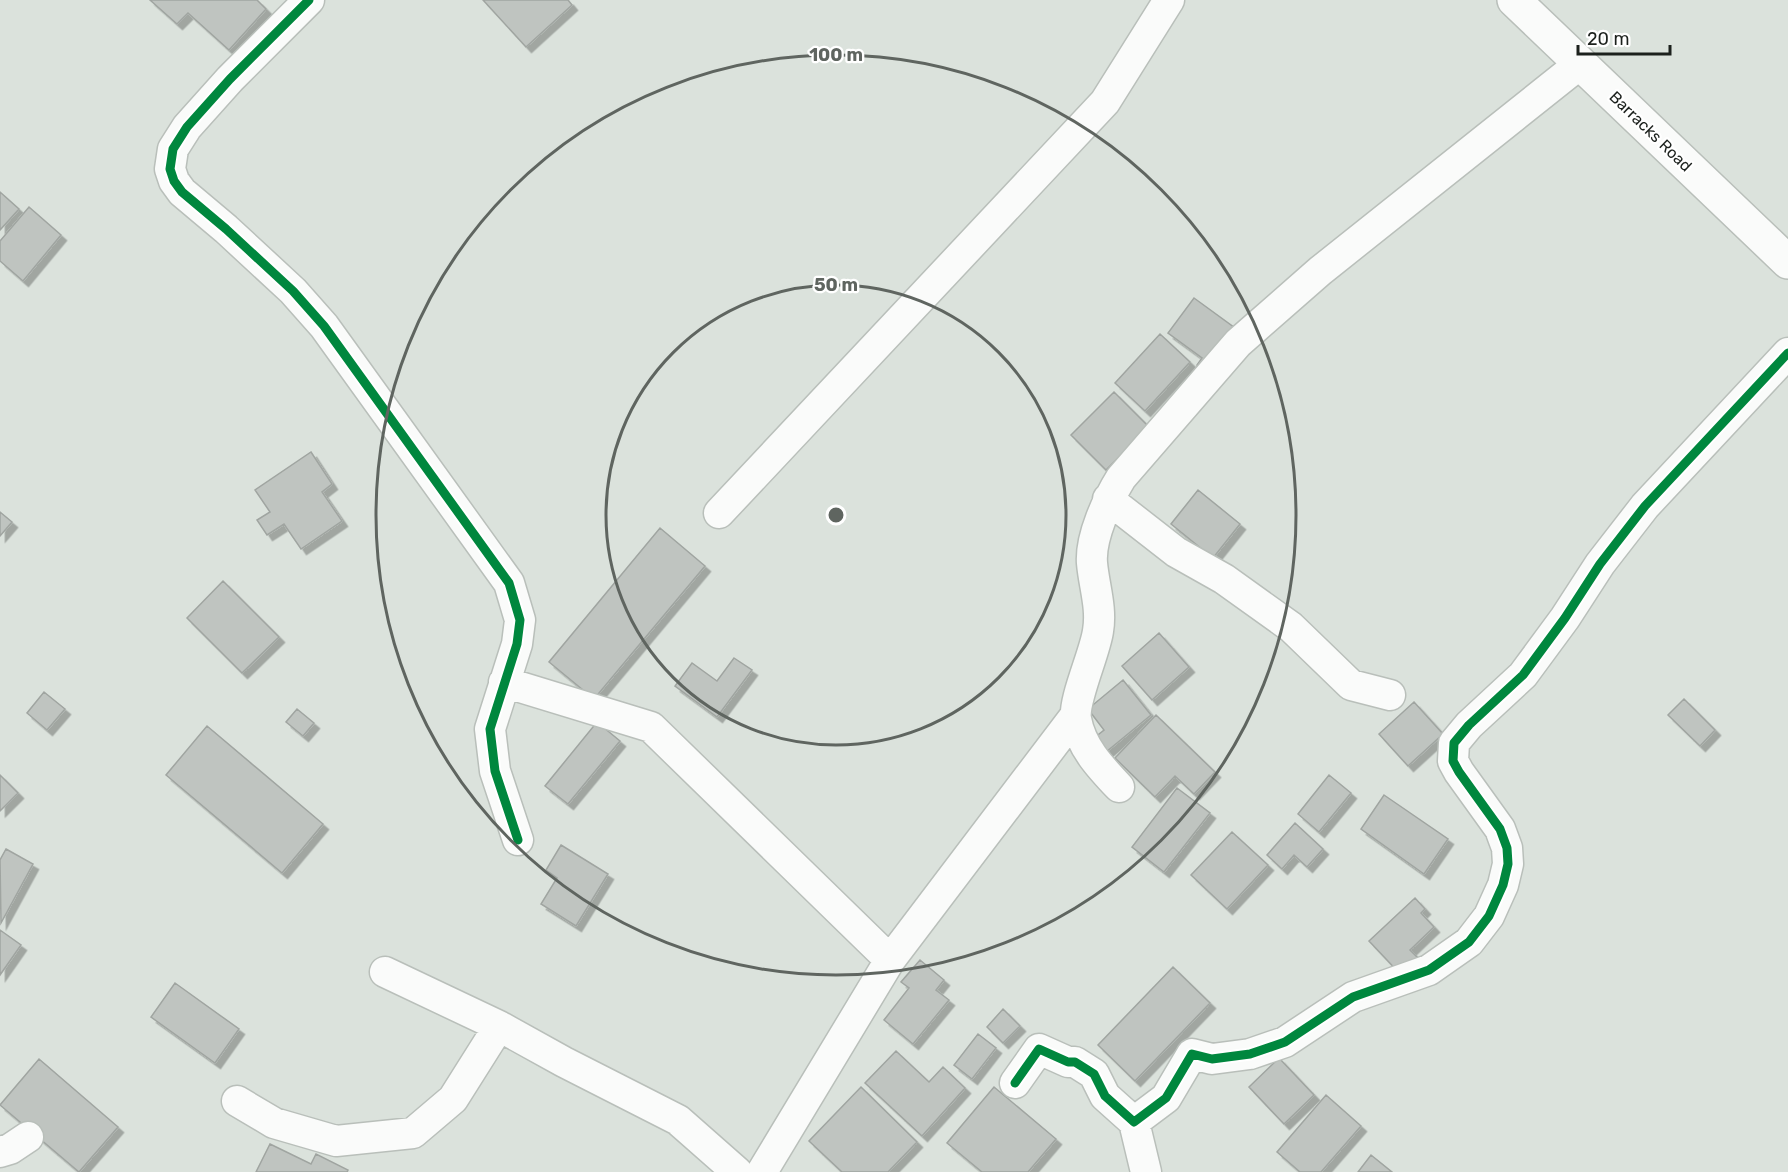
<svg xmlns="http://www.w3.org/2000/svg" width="1788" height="1172" font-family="Rubik,sans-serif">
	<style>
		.building { fill: #bfc4c0; stroke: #a0a5a1; stroke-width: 1.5; filter: url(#shadow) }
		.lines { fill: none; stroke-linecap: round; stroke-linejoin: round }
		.minor-casing { stroke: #b9bfba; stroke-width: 33 }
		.tertiary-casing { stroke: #b9bfba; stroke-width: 36 }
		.minor { stroke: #fafbfa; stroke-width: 30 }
		.tertiary { stroke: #fafbfa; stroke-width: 33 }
		.cycleway-casing { stroke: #fff; stroke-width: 13 }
		.cycleway { stroke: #00873e; stroke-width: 9 }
		.ring { fill: none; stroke: #5f6560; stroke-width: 3 }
		.labels { text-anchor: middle; stroke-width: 4.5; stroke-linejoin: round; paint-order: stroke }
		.street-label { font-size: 16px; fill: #1c211d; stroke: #fff }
		.centre { fill: #5f6560; stroke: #fff; stroke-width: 3 }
		.ring-label { font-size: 18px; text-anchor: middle; font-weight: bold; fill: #5f6560; stroke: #fff; stroke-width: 4.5; stroke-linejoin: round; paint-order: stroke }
	</style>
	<defs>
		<filter id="shadow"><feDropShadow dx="5.5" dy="5.5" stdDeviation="0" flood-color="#0004"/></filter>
	</defs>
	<rect width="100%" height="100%" fill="#dbe2dc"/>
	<!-- building -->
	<path class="building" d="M 150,0 L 257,0 L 266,9 L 229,50 L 188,13 L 177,24 Z
		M 483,0 L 568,0 L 572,5 L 526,47 Z
		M 0,192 L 19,209 L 0,230 Z
		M 29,207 L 61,235 L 23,281 L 0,261 L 0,241 Z
		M 1194,298 L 1235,328 L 1204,370 L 1197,365 L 1202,358 L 1168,333 Z
		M 1160,334 L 1190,362 L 1145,411 L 1115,383 Z
		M 1114,392 L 1149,427 L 1106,470 L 1071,435 Z
		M 311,452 L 332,484 L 322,492 L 342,521 L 301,549 L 284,524 L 267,535 L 257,520 L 270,512 L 255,490 Z
		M 1198,490 L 1240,524 L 1213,558 L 1171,524 Z
		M 0,512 L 12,522 L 0,536 Z
		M 660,528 L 705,566 L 594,699 L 549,662 Z
		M 223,581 L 279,637 L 242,673 L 187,618 Z
		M 1159,633 L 1189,667 L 1152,700 L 1122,666 Z
		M 734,658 L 752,670 L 717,717 L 675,686 L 692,663 L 717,681 Z
		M 1123,680 L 1151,715 L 1106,752 L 1094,738 L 1104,730 L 1088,709 Z
		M 44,692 L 65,709 L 47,730 L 27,713 Z
		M 1684,699 L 1715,730 L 1700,746 L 1668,715 Z
		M 1414,702 L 1443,734 L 1408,766 L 1379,734 Z
		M 297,709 L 314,723 L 303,736 L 286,722 Z
		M 1156,715 L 1215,772 L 1194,794 L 1175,776 L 1155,797 L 1115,758 Z
		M 597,722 L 620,741 L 568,804 L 545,786 Z
		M 207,726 L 323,824 L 282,873 L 166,775 Z
		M 0,775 L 18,793 L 0,811 Z
		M 1329,775 L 1351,793 L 1319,832 L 1298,814 Z
		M 1177,788 L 1210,813 L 1164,872 L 1132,847 Z
		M 1384,795 L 1448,839 L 1424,874 L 1361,829 Z
		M 1295,823 L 1323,849 L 1307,867 L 1294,855 L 1282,869 L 1267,855 Z
		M 1232,832 L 1268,865 L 1227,909 L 1191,875 Z
		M 561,845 L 608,874 L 576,926 L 541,904 L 557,878 L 546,870 Z
		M 6,849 L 33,864 L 1,923 L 0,860 Z
		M 1415,898 L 1425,909 L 1421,913 L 1434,927 L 1410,950 L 1420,960 L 1403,977 L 1369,941 Z
		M 0,930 L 21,945 L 0,975 Z
		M 920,960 L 944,980 L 936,990 L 949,1000 L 913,1044 L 884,1020 L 909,988 L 901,982 Z
		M 1173,967 L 1210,1003 L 1135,1081 L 1098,1045 Z
		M 175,983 L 239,1029 L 215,1063 L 151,1017 Z
		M 1003,1009 L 1020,1026 L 1003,1043 L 987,1027 Z
		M 978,1034 L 996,1048 L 972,1079 L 954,1065 Z
		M 896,1051 L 929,1082 L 943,1067 L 965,1088 L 922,1136 L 865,1083 Z
		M 1279,1058 L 1314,1095 L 1284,1124 L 1249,1087 Z
		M 39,1059 L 118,1127 L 79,1172 L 0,1105 Z
		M 861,1087 L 917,1142 L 888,1172 L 842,1172 L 809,1141 Z
		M 994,1087 L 1056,1139 L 1028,1172 L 982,1172 L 947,1143 Z
		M 1326,1095 L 1361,1126 L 1321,1172 L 1300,1172 L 1277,1152 Z
		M 270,1144 L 311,1164 L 316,1154 L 348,1170 L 347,1172 L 256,1172 Z
		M 1371,1155 L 1392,1172 L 1358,1172 Z"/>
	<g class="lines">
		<defs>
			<path id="minor" d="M 309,0 L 230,79 L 187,127 L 173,149 L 170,169 L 174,181 L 182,192 L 226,229 L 293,291 L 324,326 L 509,583 L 520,620 L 517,644 L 490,729 L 495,771 L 518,840
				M 1108,499 L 1176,552 L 1224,579 L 1291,627 L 1351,685 L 1390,695
				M 719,513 L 1105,102 L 1169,0
				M 504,682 L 651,727 L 890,960
				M 1119,787 C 1100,767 1081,747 1076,719 C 1073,700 1095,653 1098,631 C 1102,608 1094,586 1092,563 C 1090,537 1108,499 1121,478 L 1238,343 L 1320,271 L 1581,63
				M 385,972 L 499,1026 L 564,1062 L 678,1120 L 737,1172
				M 1015,1083 L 1039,1049 L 1068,1062 L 1075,1062 L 1094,1074 L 1105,1096 L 1134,1122 L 1166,1098 L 1192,1054 L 1212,1059 L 1250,1054 L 1285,1042 L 1353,997 L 1429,970 L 1469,942 L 1489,916 L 1503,885 L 1508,864 L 1507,848 L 1500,829 L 1459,772 L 1453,761 L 1454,743 L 1469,725 L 1523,675 L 1565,618 L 1600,564 L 1645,506 L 1788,353
				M 237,1101 L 274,1123 L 336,1141 L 413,1133 L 453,1099 L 499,1026
				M 1134,1122 L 1146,1172
				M 0,1152 L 10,1149 L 28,1137
				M 762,1172 L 890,960 L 1075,716"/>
			<path id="tertiary" d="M 1514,0 L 1788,262"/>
		</defs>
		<!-- minor casing -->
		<use href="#minor" class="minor-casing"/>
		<!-- tertiary casing -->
		<use href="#tertiary" class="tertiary-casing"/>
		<!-- minor -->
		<use href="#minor" class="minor"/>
		<!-- tertiary -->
		<use href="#tertiary" class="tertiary"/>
		<defs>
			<path id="cycleway" d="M 309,0 L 230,79 L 187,127 L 173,149 L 170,169 L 174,181 L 182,192 L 226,229 L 293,291 L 324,326 L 509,583 L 520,620 L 517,644 L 490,729 L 495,771 L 518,840
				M 1015,1083 L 1039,1049 L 1068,1062 L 1075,1062 L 1094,1074 L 1105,1096 L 1134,1122 L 1166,1098 L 1192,1054 L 1212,1059 L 1250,1054 L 1285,1042 L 1353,997 L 1429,970 L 1469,942 L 1489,916 L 1503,885 L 1508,864 L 1507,848 L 1500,829 L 1459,772 L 1453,761 L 1454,743 L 1469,725 L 1523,675 L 1565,618 L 1600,564 L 1645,506 L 1788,353"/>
		</defs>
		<!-- cycleway casing -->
		<use href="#cycleway" class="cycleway-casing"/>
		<!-- cycleway -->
		<use href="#cycleway" class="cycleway"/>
	</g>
	<!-- distance rings -->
	<g class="ring">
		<circle cx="836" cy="515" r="230"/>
		<circle cx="836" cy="515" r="460"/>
	</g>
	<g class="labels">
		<!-- street labels -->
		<g class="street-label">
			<text transform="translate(1651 131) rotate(44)" y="6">Barracks Road</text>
		</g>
	</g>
	<circle cx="836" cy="515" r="9" class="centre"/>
	<g class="ring-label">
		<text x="836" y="61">100 m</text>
		<text x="836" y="291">50 m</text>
	</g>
	<!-- scale -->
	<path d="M1578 45v9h92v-9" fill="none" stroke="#1c211d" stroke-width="3"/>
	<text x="1587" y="45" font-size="18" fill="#1c211d" stroke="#ffffff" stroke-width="4.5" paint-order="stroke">20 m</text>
</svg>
